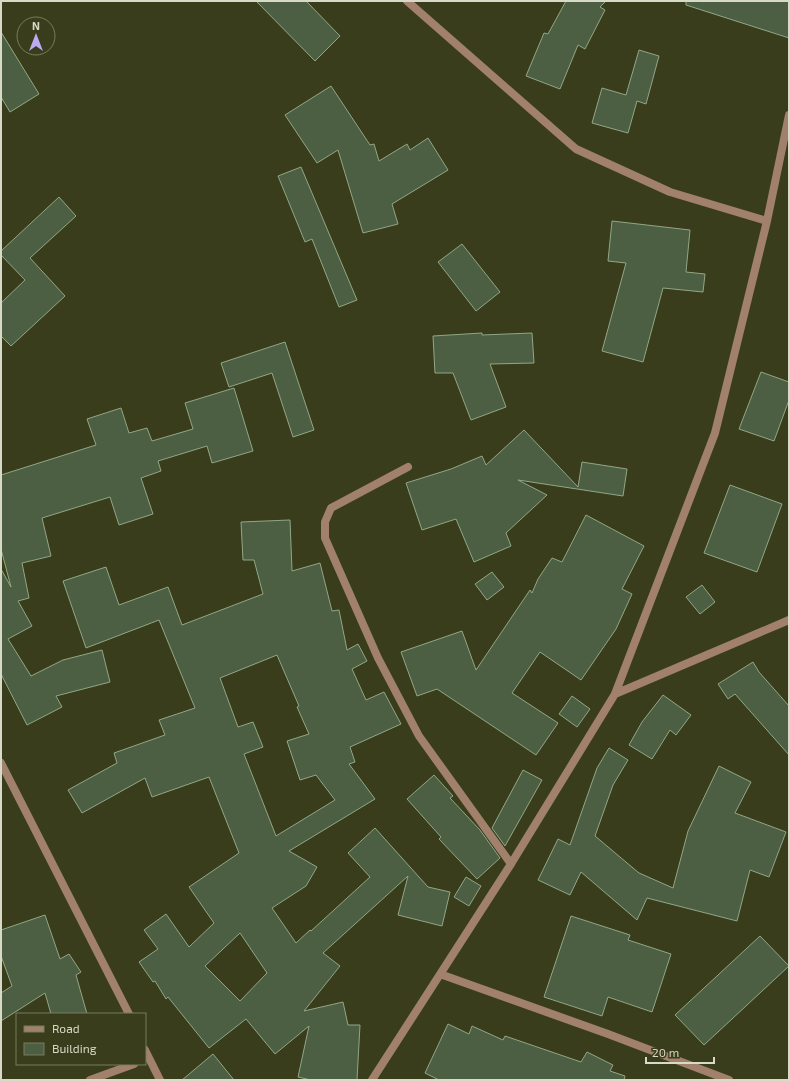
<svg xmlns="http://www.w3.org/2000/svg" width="790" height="1081" font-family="'Exo 2',sans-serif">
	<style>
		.building { fill: #4c5f42; stroke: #92a787; fill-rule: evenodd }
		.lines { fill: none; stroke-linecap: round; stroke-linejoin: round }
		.minor { stroke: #a2816c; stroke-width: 8 }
		.tertiary { stroke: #a2816c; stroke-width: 8 }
	</style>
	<rect width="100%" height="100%" fill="#393d1c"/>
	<!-- building -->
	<path class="building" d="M 256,1 L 306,1 L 340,36 L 315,61 Z
		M 566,1 L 606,1 L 600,7 L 605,10 L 585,49 L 578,45 L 560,89 L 526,76 L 544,33 L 548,34 Z
		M 686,1 L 789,1 L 789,38 L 686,5 Z
		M 1,32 L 39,94 L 10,112 L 1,97 Z
		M 639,50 L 659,56 L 646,104 L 637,101 L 628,133 L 592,123 L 602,88 L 626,95 Z
		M 331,86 L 370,145 L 374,144 L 379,161 L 407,144 L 410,150 L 428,138 L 448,170 L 392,204 L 398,224 L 363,233 L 338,150 L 317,163 L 285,115 Z
		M 301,167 L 357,300 L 339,307 L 312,239 L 305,242 L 278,176 Z
		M 59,197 L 76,216 L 30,258 L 65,296 L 11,346 L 1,336 L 1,303 L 25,280 L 1,255 L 1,251 Z
		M 612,221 L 690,230 L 686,272 L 705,274 L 703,292 L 663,288 L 643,362 L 602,351 L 626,263 L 608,261 Z
		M 462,244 L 500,292 L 476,311 L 438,262 Z
		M 482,333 L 482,335 L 532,333 L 534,363 L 490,364 L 506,407 L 471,420 L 453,373 L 435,373 L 433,336 Z
		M 285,342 L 314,430 L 293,437 L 272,373 L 229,387 L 221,363 Z
		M 761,372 L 789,382 L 789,400 L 774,441 L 739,429 Z
		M 234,388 L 253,451 L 212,463 L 207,446 L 158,461 L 161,471 L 141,478 L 153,514 L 119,525 L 110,497 L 42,518 L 51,556 L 22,563 L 29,598 L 18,601 L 32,626 L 8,639 L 31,676 L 63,660 L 102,650 L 110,682 L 56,696 L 62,707 L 27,725 L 1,674 L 1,569 L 11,587 L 1,549 L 1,475 L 96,445 L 87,419 L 121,408 L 129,433 L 147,428 L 152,441 L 193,429 L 185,403 Z
		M 524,430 L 578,487 L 582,462 L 627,469 L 623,496 L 518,480 L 547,495 L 506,533 L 511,546 L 474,562 L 456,519 L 422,530 L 406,483 L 451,469 L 482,456 L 486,465 Z
		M 730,485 L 782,504 L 757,572 L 704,553 Z
		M 586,515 L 644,546 L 622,589 L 632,594 L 616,629 L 581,680 L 540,652 L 512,693 L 558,723 L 536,755 L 437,689 L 417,696 L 401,652 L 462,631 L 476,670 L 530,590 L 532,593 L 538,579 L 552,558 L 562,562 Z
		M 290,520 L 292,571 L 320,563 L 332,611 L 339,610 L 347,650 L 358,644 L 367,661 L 352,669 L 366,700 L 384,692 L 401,724 L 350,747 L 355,762 L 349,764 L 375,799 L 289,851 L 317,867 L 306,886 L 272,908 L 296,943 L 310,930 L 311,931 L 370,877 L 348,853 L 375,828 L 428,887 L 450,892 L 442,926 L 398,915 L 408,876 L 323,953 L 340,966 L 304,1011 L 343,1002 L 348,1025 L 360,1025 L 357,1080 L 311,1080 L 298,1077 L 309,1026 L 275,1054 L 246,1019 L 209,1048 L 168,997 L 166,999 L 155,981 L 153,982 L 139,962 L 158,949 L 144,930 L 166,914 L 189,947 L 214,923 L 189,887 L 239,853 L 209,777 L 152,797 L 145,778 L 82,813 L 68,790 L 117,763 L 114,753 L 165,735 L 159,720 L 195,708 L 159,620 L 86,648 L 63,581 L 106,567 L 119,605 L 168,587 L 182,625 L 263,594 L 254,560 L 243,560 L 241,522 ZM 277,655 L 299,706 L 297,707 L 309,734 L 287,741 L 300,780 L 316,775 L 335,800 L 276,836 L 244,754 L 263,747 L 253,722 L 238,727 L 220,678 ZM 240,933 L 267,973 L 240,1001 L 205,966 Z
		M 492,572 L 504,587 L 487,600 L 475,584 Z
		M 702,585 L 715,602 L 700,614 L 686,597 Z
		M 753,662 L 759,672 L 789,706 L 789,755 L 735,694 L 728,699 L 718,684 Z
		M 663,695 L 691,715 L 676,735 L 670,730 L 652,759 L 629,745 L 642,722 Z
		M 572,696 L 590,709 L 577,727 L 559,714 Z
		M 609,748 L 628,760 L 613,785 L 595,836 L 639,873 L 673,888 L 688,831 L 719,766 L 751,782 L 735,813 L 786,832 L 769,877 L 750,870 L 737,921 L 647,898 L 637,920 L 581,872 L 570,895 L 538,880 L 558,839 L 570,845 L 597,768 Z
		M 523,770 L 542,780 L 505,846 L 492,828 Z
		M 434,775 L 453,796 L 450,798 L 480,830 L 500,858 L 477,879 L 439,839 L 441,837 L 407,799 Z
		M 466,877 L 481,886 L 469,906 L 454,897 Z
		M 45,915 L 60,959 L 69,954 L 81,972 L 76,975 L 87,1014 L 51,1014 L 45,993 L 1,1021 L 1,993 L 12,986 L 1,956 L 1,930 Z
		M 571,916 L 630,935 L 628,940 L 671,954 L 652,1012 L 608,997 L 602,1016 L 544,997 Z
		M 760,936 L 789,966 L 704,1045 L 675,1015 Z
		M 448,1024 L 469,1034 L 472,1026 L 503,1040 L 505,1036 L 581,1062 L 587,1052 L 613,1065 L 610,1071 L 625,1076 L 624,1080 L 439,1080 L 425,1073 Z
		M 213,1054 L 234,1080 L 182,1080 Z"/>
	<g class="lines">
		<!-- minor -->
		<path class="minor" d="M 407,1 L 576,149 L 670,192 L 767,221
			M 408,467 L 331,508 L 325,522 L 325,538 L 378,658 L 419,736 L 511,864
			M 615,694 L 789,620
			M 440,974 L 608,1034 L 729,1080
			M 90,1080 L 134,1064
			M 372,1080 L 511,864 L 615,694 L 715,433 L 767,221 L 789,115"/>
		<!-- tertiary -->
		<path class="tertiary" d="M 1,763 L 129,1014
			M 145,1050 L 160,1080"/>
	</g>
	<!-- border -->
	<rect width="790" height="1081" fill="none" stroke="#d7dac7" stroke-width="4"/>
	<!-- legend -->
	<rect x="16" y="1013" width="130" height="52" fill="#393d1c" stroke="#787c60"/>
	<rect x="24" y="1026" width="20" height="6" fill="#a2816c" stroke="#787c60"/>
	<text x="52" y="1033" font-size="12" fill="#d7dac7">Road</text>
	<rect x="24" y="1043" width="20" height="12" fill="#4c5f42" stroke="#787c60"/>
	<text x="52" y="1053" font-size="12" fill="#d7dac7">Building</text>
	<!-- north arrow -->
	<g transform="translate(36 36)"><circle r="19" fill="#393d1c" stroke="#787c60"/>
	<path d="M0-3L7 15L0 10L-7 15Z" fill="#bcaaf5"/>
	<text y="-6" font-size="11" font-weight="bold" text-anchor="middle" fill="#d7dac7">N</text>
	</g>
	<!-- scale -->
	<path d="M646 1057v6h68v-6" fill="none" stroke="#d7dac7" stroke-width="2"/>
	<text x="652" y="1057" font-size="12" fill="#d7dac7" stroke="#393d1c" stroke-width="3" paint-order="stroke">20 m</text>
</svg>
